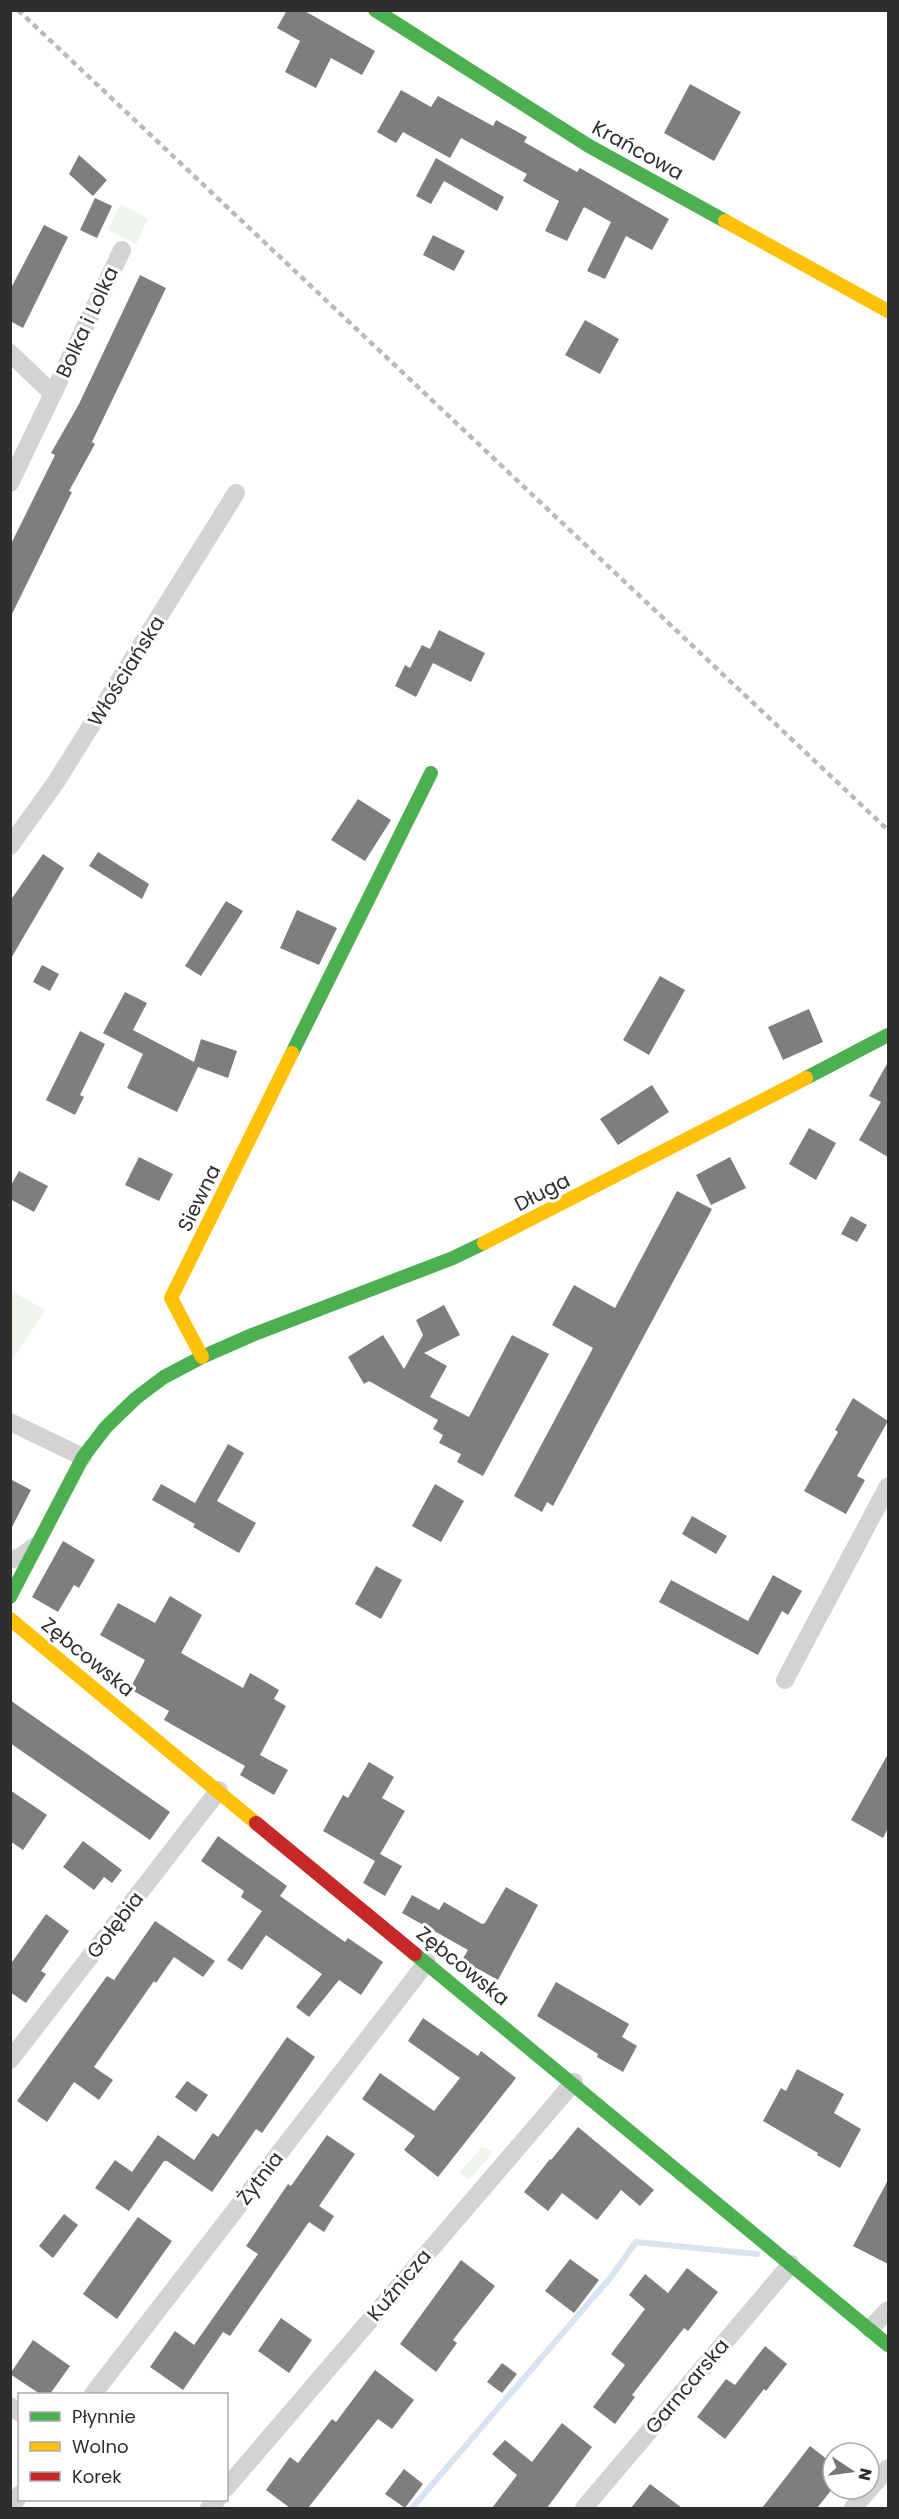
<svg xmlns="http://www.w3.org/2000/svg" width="899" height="2519" font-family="Poppins,sans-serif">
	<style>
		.green { fill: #eff4ec }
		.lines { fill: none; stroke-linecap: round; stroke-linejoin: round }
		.stream { stroke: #d9e4f0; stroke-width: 6 }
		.building { fill: #7e7e7e }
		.street { stroke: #d3d3d3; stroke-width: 18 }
		.fast { stroke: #4caf50; stroke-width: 14 }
		.slow { stroke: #ffc107; stroke-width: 14 }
		.jam { stroke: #c62828; stroke-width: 14 }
		.rail { stroke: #bababa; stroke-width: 4.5; stroke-dasharray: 6 4.5; stroke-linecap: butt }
		.labels { text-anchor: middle; stroke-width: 6; stroke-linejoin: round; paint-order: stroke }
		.street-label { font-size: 20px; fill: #2e2e2e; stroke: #fff }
	</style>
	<rect width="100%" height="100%" fill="#fff"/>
	<!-- green -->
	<path class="green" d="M 121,204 L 148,219 L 136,244 L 108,230 Z
		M 11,1291 L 45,1310 L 11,1362 Z
		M 482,2147 L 493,2152 L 469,2180 L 459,2173 Z"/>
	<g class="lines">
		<!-- stream -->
		<path class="stream" d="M 412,2508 L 611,2277 L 636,2242 L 757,2254"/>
	</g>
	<!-- building -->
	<path class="building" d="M 287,10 L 303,10 L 375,51 L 362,75 L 331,58 L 316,88 L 285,72 L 300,41 L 277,28 Z
		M 690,84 L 741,112 L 714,161 L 664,133 Z
		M 401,90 L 431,107 L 438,96 L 493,126 L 496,120 L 527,137 L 524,142 L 577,172 L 580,168 L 669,219 L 652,250 L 626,236 L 605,279 L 587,271 L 611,222 L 584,207 L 567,241 L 545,231 L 559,201 L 523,181 L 527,174 L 461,138 L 450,158 L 403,132 L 396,143 L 377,132 Z
		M 79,155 L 107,180 L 93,196 L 69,174 Z
		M 436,158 L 504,197 L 497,211 L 444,181 L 431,204 L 416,196 Z
		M 95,198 L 112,206 L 97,238 L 80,230 Z
		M 44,225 L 68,237 L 23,328 L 10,321 L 10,290 Z
		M 433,235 L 465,251 L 454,271 L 423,255 Z
		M 140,275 L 166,288 L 92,442 L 95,444 L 69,491 L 72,492 L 10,618 L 10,546 L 55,455 L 51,453 L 79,404 Z
		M 585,320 L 619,339 L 600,374 L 565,355 Z
		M 439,630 L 485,653 L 471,682 L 433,663 L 416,697 L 395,686 L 405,665 L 410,668 L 422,645 L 430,649 Z
		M 358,799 L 391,820 L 365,861 L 331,840 Z
		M 98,852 L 149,884 L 142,899 L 89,866 Z
		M 43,854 L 64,868 L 10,960 L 10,901 Z
		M 226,901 L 243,911 L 201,976 L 185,966 Z
		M 297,910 L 337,928 L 319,965 L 280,948 Z
		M 42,965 L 59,974 L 50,991 L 33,982 Z
		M 660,976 L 685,990 L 649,1055 L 623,1040 Z
		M 125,992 L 147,1003 L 133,1030 L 194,1062 L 201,1039 L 237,1051 L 228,1078 L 198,1067 L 177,1112 L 127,1088 L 143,1054 L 103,1033 Z
		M 809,1009 L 823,1042 L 783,1060 L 768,1027 Z
		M 80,1031 L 105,1044 L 80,1095 L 84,1097 L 75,1115 L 46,1100 Z
		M 888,1062 L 888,1157 L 859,1140 L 881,1102 L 869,1096 Z
		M 652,1085 L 669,1112 L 618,1145 L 600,1119 Z
		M 809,1128 L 836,1143 L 816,1180 L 789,1164 Z
		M 139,1157 L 173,1174 L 159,1201 L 125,1185 Z
		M 730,1157 L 746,1188 L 711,1205 L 696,1175 Z
		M 19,1171 L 48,1186 L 34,1212 L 10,1199 L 10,1187 Z
		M 677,1191 L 712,1209 L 553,1506 L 547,1502 L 542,1512 L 514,1496 L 593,1348 L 552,1325 L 574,1285 L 615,1308 Z
		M 851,1216 L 867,1225 L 857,1242 L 841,1234 Z
		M 444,1305 L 460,1335 L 424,1353 L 447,1366 L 430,1397 L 469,1417 L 512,1335 L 549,1354 L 483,1476 L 457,1462 L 461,1454 L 439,1443 L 443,1435 L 433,1429 L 438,1420 L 369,1381 L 364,1384 L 348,1357 L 383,1335 L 404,1369 L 423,1335 L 416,1320 Z
		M 853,1398 L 888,1421 L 857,1476 L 865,1480 L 846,1514 L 804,1491 L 838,1432 L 835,1430 Z
		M 228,1444 L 244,1453 L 217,1501 L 256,1523 L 239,1553 L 193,1527 L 195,1524 L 152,1500 L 161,1484 L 195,1503 Z
		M 10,1479 L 31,1490 L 10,1531 Z
		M 435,1484 L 464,1501 L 441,1542 L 412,1526 Z
		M 692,1516 L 727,1536 L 716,1554 L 682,1534 Z
		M 63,1541 L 95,1560 L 79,1588 L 74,1585 L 58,1612 L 32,1597 Z
		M 376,1566 L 402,1580 L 381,1619 L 355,1604 Z
		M 773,1575 L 802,1591 L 788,1615 L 782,1611 L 758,1655 L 659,1602 L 671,1580 L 748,1621 Z
		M 170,1596 L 202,1615 L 181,1653 L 243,1688 L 250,1673 L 279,1690 L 274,1699 L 286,1706 L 260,1755 L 288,1770 L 274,1795 L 240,1775 L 245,1766 L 164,1720 L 169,1711 L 130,1689 L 145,1660 L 100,1635 L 118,1603 L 155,1623 Z
		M 10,1700 L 170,1812 L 150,1840 L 10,1743 Z
		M 888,1754 L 888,1828 L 883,1838 L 851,1820 Z
		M 369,1762 L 394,1777 L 382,1798 L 405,1811 L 380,1854 L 402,1866 L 385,1896 L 363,1883 L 375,1861 L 323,1831 L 343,1795 L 348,1798 Z
		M 10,1790 L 47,1815 L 23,1850 L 10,1841 Z
		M 218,1836 L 287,1886 L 280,1896 L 345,1942 L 348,1938 L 383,1962 L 361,1995 L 339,1980 L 309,2017 L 296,2007 L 322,1974 L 266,1935 L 242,1970 L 227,1960 L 262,1911 L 241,1897 L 244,1891 L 201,1861 Z
		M 83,1841 L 122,1870 L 112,1883 L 104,1877 L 94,1890 L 63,1867 Z
		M 506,1887 L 538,1905 L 498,1980 L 462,1960 L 468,1950 L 402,1913 L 412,1895 L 439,1910 L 444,1902 L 482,1924 L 485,1923 Z
		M 46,1914 L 69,1931 L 41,1971 L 46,1974 L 26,2003 L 10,1992 L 10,1965 Z
		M 155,1921 L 215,1961 L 203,1977 L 174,1957 L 156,1983 L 154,1981 L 94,2067 L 113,2080 L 99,2100 L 74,2082 L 47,2122 L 17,2101 L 107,1976 L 114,1980 Z
		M 556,1982 L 629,2024 L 622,2037 L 637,2046 L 623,2072 L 597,2057 L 598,2054 L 537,2016 Z
		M 423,2018 L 478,2056 L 481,2051 L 516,2078 L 438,2177 L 404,2150 L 415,2136 L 362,2099 L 380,2073 L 434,2111 L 460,2078 L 408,2041 Z
		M 287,2037 L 315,2057 L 262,2133 L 256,2129 L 212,2192 L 167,2161 L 164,2161 L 129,2211 L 95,2188 L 115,2160 L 132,2172 L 158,2135 L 194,2160 L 213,2133 L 218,2137 Z
		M 797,2069 L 844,2094 L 834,2113 L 861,2129 L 840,2168 L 817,2155 L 818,2153 L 763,2121 L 781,2088 L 786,2091 Z
		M 187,2081 L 208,2095 L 196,2112 L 175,2097 Z
		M 578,2127 L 654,2190 L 640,2206 L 621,2190 L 597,2220 L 562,2193 L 548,2211 L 524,2192 L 550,2159 L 551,2160 Z
		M 327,2135 L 355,2154 L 319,2206 L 334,2216 L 324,2232 L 309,2222 L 230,2336 L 223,2332 L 183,2390 L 150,2367 L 175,2331 L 194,2345 L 258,2254 L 246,2246 L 288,2184 L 291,2186 Z
		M 888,2180 L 888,2264 L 853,2246 Z
		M 64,2214 L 78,2225 L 53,2258 L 39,2246 Z
		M 138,2217 L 172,2241 L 117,2319 L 83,2294 Z
		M 570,2259 L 599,2280 L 574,2313 L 545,2291 Z
		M 461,2260 L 495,2286 L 453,2340 L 457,2343 L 436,2372 L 400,2344 Z
		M 687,2268 L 718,2292 L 688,2331 L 684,2328 L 632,2395 L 635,2397 L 615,2424 L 593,2407 L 625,2365 L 611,2354 L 645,2309 L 629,2295 L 645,2274 L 668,2293 Z
		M 281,2318 L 312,2340 L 289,2373 L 258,2351 Z
		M 33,2340 L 70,2366 L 50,2394 L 40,2394 L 10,2374 Z
		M 765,2346 L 787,2364 L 766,2391 L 764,2389 L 725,2439 L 697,2417 L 726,2379 L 735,2385 Z
		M 502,2363 L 517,2374 L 502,2393 L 487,2382 Z
		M 375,2370 L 414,2400 L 392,2429 L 378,2419 L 308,2508 L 290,2508 L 266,2490 L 290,2457 L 298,2463 L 332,2419 L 336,2422 Z
		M 562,2423 L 592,2447 L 547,2508 L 492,2508 L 517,2475 L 492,2454 L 505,2440 L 532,2462 Z
		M 810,2446 L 833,2464 L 833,2488 L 817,2508 L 762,2508 Z
		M 404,2469 L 423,2484 L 405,2508 L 385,2494 Z
		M 650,2484 L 682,2508 L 631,2508 Z"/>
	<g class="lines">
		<!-- street -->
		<path class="street" d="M 10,353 L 53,394
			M 10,483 L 122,250
			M 10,846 L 56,782 L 236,493
			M 10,1422 L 83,1457
			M 10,1560 L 20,1557 L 35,1546
			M 785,1680 L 888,1486
			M 10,2060 L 219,1790
			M 870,2329 L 888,2310
			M 93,2394 L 427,1962
			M 10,2406 L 20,2413
			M 226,2488 L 574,2082
			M 11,2508 L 20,2494
			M 209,2508 L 217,2500
			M 584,2508 L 791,2264
			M 853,2508 L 888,2468"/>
		<!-- fast -->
		<path class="fast" d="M 375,10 L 589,146 L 725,221
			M 292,1053 L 431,773
			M 806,1078 L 888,1035
			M 10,1597 L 83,1457 L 106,1427 L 136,1398 L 164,1377 L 202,1357 L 252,1335 L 453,1258 L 484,1243
			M 415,1954 L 888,2345"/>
		<!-- slow -->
		<path class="slow" d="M 725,221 L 888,311
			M 484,1243 L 806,1078
			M 202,1357 L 171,1298 L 292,1053
			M 10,1619 L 256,1823"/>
		<!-- jam -->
		<path class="jam" d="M 256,1823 L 415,1954"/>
		<!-- rail -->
		<path class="rail" d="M 18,10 L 888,830"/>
	</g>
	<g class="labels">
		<!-- street labels -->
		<g class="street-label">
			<text transform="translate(638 150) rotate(29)" y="7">Krańcowa</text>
			<text transform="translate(87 322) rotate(-65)" y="7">Bolka i Lolka</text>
			<text transform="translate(126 671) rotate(-58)" y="7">Włościańska</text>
			<text transform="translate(542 1192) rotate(-27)" y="7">Długa</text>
			<text transform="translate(199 1198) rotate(-64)" y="7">Siewna</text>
			<text transform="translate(88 1657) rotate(39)" y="7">Zębcowska</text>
			<text transform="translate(115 1925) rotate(-52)" y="7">Gołębia</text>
			<text transform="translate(463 1966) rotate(39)" y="7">Zębcowska</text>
			<text transform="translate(260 2178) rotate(-52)" y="7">Żytnia</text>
			<text transform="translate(399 2285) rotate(-50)" y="7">Kuźnicza</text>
			<text transform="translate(687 2386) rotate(-50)" y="7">Garncarska</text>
		</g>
	</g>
	<!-- border -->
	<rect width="899" height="2519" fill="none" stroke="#2e2e2e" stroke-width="24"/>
	<!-- legend -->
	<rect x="18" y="2393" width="210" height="108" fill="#ffffff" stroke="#ababab" stroke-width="1.5"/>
	<rect x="30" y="2412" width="30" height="9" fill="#4caf50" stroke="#ababab" stroke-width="1.5"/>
	<text x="72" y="2423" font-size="18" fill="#2e2e2e">Płynnie</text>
	<rect x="30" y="2442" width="30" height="9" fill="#ffc107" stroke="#ababab" stroke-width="1.5"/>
	<text x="72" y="2453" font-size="18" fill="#2e2e2e">Wolno</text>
	<rect x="30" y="2472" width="30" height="9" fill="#c62828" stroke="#ababab" stroke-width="1.5"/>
	<text x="72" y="2483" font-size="18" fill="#2e2e2e">Korek</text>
	<!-- north arrow -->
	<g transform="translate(851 2471) rotate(103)"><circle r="28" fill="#ffffff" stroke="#ababab" stroke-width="1.5"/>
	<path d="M0-4.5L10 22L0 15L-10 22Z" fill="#777777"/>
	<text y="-9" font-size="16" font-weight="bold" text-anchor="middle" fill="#2e2e2e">N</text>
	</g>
</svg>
